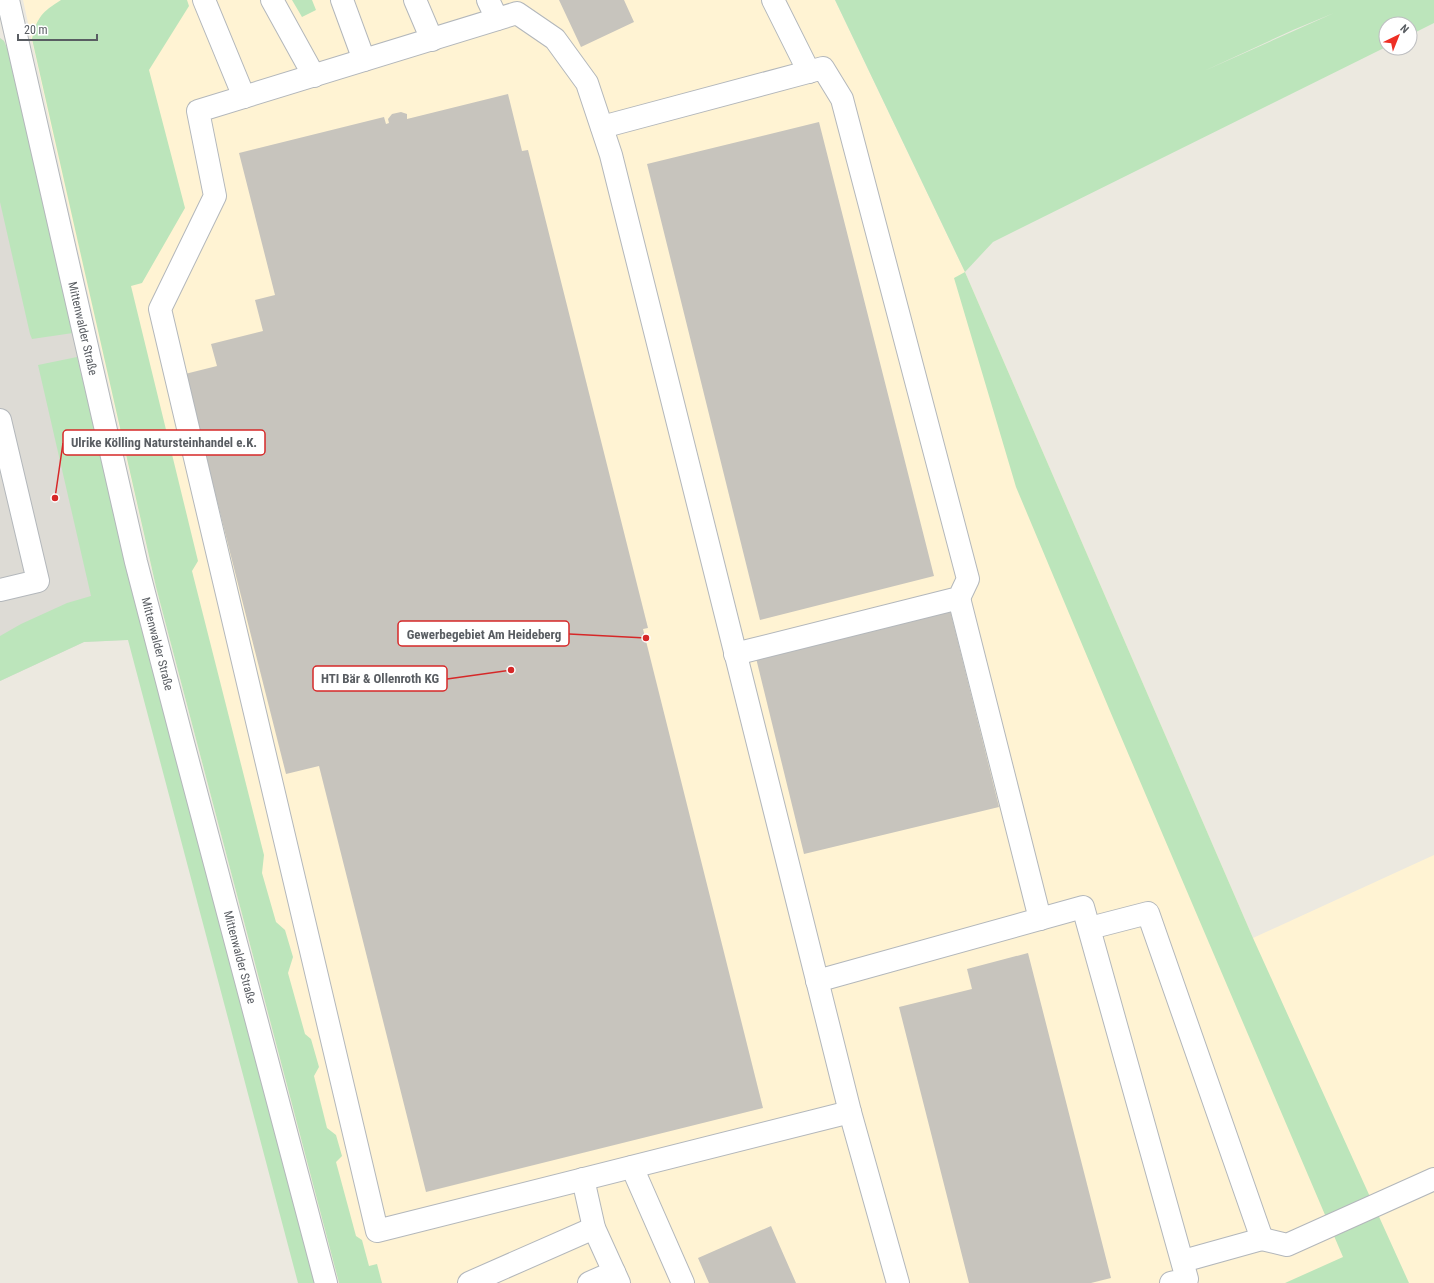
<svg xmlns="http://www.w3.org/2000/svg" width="1434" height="1283" font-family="'Roboto Condensed',sans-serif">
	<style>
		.commercial { fill: #fff3d3 }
		.industrial { fill: #dddbd5 }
		.green { fill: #bce5bb; fill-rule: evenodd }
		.building { fill: #c7c4bd }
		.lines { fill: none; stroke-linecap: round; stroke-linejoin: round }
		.minor-casing { stroke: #b3b7bb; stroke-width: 24 }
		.minor { stroke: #fff; stroke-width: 22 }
		.labels { text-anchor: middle; stroke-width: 3.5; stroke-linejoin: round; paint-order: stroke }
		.street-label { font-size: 12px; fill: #595d62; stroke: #fff }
		.leader { fill: none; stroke: #d62828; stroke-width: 1.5 }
		.callout-dot { fill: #d62828; stroke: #fff; stroke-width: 1.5 }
		.callout { fill: #fff; stroke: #d62828; stroke-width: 1.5 }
		.callout-label { font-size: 13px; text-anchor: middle; font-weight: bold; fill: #595d62 }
	</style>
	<rect width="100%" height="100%" fill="#ece9e0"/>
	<!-- commercial -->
	<path class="commercial" d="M 23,0 L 835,0 L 965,272 L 1253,938 L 1434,855 L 1434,1283 L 339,1283 L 156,587 L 77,246 Z"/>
	<!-- industrial -->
	<path class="industrial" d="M 0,38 L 4,41 L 145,639 L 84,642 L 0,681 Z"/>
	<!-- green -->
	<path class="green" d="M 61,0 L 187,0 L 189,6 L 149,70 L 185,208 L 142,283 L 131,286 L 198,561 L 192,571 L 264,855 L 262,873 L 276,922 L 285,930 L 293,957 L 288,973 L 305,1034 L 311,1039 L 319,1067 L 314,1076 L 327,1128 L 336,1135 L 342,1156 L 336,1162 L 356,1236 L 362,1240 L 369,1266 L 377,1264 L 382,1283 L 339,1283 L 156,587 L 32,39 C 37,17 42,12 61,0 Z
		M 292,0 L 312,0 L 316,10 L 302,17 Z
		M 835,0 L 1434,0 L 1434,23 L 1410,35 L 1410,24 L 1386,24 L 1386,47 L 993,242 L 965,272 L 1253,938 L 1409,1283 L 1285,1283 L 1343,1257 L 1110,711 L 1016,487 L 954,278 L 965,272 ZM 1334,13 L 1204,71 L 1293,30 Z
		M 0,38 L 4,41 L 10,55 L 73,333 L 32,339 L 30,334 L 0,202 Z
		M 77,357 L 145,639 L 160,693 L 315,1283 L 298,1283 L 128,640 L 84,642 L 0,681 L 0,636 L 21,624 L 67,603 L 91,596 L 38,365 Z"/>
	<!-- building -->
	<path class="building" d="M 559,0 L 624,0 L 634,22 L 581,47 Z
		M 508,94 L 522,151 L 528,150 L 648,628 L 643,629 L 763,1108 L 426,1192 L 319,766 L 286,774 L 185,374 L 217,366 L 211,344 L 263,331 L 255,300 L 275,295 L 239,153 L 384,117 L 386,124 L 389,123 L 388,119 L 392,114 L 401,112 L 407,114 L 407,119 Z
		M 819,122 L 934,576 L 760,620 L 647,164 Z
		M 950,610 L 999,807 L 804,854 L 756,658 Z
		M 1028,953 L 1111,1278 L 1091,1283 L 969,1283 L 899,1007 L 972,989 L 967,969 Z
		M 771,1226 L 796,1283 L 709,1283 L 698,1258 Z"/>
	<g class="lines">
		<defs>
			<g id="minor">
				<path id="s1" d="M 8,0 L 136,562 L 182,739 L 326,1283"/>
				<path d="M 204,0 L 244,97"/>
				<path d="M 272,0 L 314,76"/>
				<path d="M 342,0 L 364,60"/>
				<path d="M 415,0 L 432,40"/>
				<path d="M 488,0 L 497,19"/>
				<path d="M 773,0 L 809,72"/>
				<path d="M 517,13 L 555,39 L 587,83 L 611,155 L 850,1112 L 377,1231 L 160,309 L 215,196 L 198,111 Z"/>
				<path d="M 602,127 L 823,68 L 842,99 L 968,579 L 959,598 L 735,654"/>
				<path d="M 0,420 L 38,581 L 0,590"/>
				<path d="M 959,598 L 1040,919"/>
				<path d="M 1090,928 L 1148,913 L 1262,1239 L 1183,1261"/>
				<path d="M 817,981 L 1083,907 L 1187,1279 L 1171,1283"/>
				<path d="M 850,1112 L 898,1283"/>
				<path d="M 632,1167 L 683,1283"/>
				<path d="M 583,1179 L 594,1228 L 619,1283"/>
				<path d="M 1262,1239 L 1287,1245 L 1434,1179"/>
				<path d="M 469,1283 L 594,1228"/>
				<path d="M 589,1283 L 614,1272"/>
			</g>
		</defs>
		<!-- minor casing -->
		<use href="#minor" class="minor-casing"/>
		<!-- minor -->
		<use href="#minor" class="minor"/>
	</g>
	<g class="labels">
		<!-- street labels -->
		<g class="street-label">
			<text dy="4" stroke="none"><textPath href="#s1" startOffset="337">Mittenwalder Straße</textPath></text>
			<text dy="4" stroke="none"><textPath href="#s1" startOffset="661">Mittenwalder Straße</textPath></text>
			<text dy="4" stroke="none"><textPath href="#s1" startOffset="985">Mittenwalder Straße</textPath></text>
		</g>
	</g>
	<!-- callouts -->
	<path class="leader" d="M55 498L63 443M646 638L569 634M511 670L447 679"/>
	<g class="callout-dot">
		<circle cx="55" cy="498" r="4"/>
		<circle cx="646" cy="638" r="4"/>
		<circle cx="511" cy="670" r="4"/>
	</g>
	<g class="callout">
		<rect x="63" y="430" width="202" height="25" rx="4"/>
		<rect x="398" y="621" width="171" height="25" rx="4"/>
		<rect x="313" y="666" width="134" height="25" rx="4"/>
	</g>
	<g class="callout-label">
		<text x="164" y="447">Ulrike Kölling Natursteinhandel e.K.</text>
		<text x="484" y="639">Gewerbegebiet Am Heideberg</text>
		<text x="380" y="683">HTI Bär &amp; Ollenroth KG</text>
	</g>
	<!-- north arrow -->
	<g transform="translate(1398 36) rotate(43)"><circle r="19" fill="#ffffff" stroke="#bdbec0"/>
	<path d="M0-3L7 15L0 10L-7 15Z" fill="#ee2f25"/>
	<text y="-6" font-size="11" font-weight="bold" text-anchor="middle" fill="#595d62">N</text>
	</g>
	<!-- scale -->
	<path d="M18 34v6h79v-6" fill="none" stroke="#595d62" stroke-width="2"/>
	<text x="24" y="34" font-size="12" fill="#595d62" stroke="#ffffff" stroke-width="3" paint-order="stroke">20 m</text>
</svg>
